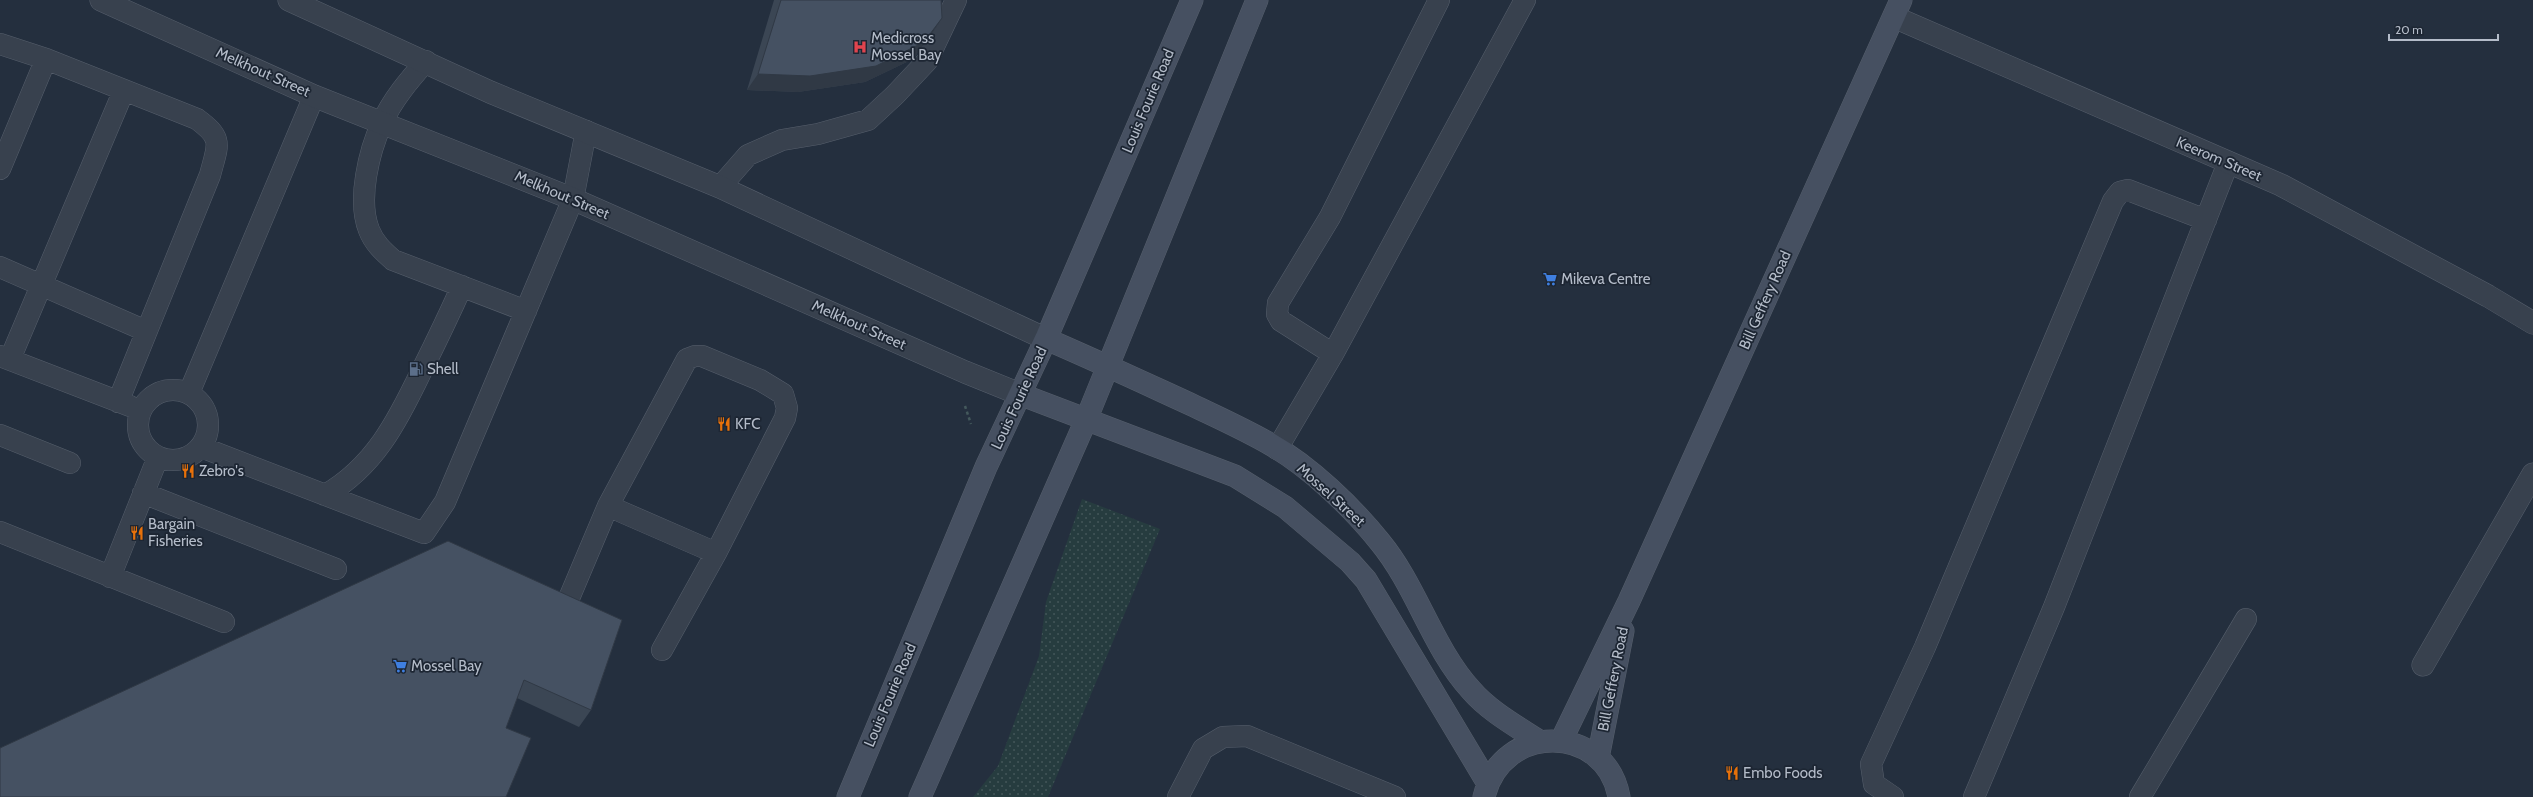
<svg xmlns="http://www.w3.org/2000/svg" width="2533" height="797" font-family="Cabin,sans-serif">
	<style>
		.grass { fill: url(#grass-dots) }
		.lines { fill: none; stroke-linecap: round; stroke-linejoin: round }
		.lane-casing { stroke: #565f6c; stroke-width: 22 }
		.street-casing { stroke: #565f6c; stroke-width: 23 }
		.secondary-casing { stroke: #565f6c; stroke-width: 23 }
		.path { stroke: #44595c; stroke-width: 2.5; stroke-dasharray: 3 3; stroke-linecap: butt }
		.lane { stroke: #38414e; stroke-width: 21 }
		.street { stroke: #38414e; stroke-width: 22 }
		.secondary { stroke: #465061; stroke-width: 22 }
		.wall { fill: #3b4654 }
		.shaded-wall { fill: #303945 }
		.building { fill: #455162; stroke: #303945 }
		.labels { text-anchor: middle; stroke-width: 3.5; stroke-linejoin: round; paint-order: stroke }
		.poi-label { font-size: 15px; fill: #b4bcc9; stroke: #1d2633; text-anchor: start }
		.street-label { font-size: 15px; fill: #b4bcc9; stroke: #1d2633 }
	</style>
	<defs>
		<pattern id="grass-dots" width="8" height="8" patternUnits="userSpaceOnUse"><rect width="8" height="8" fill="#263c3f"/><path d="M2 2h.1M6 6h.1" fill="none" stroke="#435659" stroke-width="1.8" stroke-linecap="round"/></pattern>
	</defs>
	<rect width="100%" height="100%" fill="#242f3e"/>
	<!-- grass -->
	<path class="grass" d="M 1082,499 L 1160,529 L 1048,797 L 973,797 L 998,766 L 1039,656 L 1046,602 Z"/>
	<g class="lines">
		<defs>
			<path id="lane" d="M 1439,0 L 1330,217 L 1278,303 L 1277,314 L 1281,321 L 1333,354 L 1525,0
				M 0,44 L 46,59 L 197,119 C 224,139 218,144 210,175 L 118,402
				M 426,61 C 410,79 392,100 382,123 C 369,151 357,200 369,230 C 374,243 383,251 393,260 L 526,311
				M 0,169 L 46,59
				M 720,187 L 748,155 L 782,140 L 818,134 L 868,120 L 895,95 L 927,61 L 956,0
				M 0,267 L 146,331
				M 0,356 L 130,406
				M 10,359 L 124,90
				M138 425a35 35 0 1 1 70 0a35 35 0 1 1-70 0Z
				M 189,393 L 314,96
				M 0,435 L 70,463
				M 201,447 L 424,533 L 445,502 L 573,199 L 586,131
				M 1277,449 L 1333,354
				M 143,493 L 336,569
				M 325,495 C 374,467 397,422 421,372 C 435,344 449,315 462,286
				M 0,532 L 224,622
				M 110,577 L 158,457
				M 567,603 L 608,506 L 687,359 L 695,356 L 702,356 L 760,380 L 783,394 L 787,408 L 785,418 L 716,553 L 608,506
				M 662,650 L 716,553
				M 1178,797 L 1203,749 L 1223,737 L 1247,736 L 1395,797
				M 1893,797 L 1874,784 L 1871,764 L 1925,647 L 2113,201 L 2120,192 L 2128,190 L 2206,220
				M 1974,797 L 2054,607 L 2228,163
				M 2140,797 L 2246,619"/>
			<path id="street" d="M 101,0 L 314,96 L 573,199 L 965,372 L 1022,395
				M 289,0 L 490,92 L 720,187 L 1046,339
				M 1894,17 L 2281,185 L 2488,296 L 2533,323
				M 2423,665 L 2533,474"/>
			<path id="secondary" d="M 1046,339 C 1095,360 1142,382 1190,404 C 1217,417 1244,429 1270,444 C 1309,466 1352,507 1380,542 C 1417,587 1432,647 1471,690 C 1489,711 1516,726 1539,741
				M 1022,395 L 1235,476 L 1285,507 L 1350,562 L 1366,580 L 1487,782
				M 1561,741 L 1629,601 L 1901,0
				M 1598,758 L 1623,631
				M 848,797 L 986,467 L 1046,339 L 1192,0
				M 920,797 L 1086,420 L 1257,0
				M 1484,797 C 1501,722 1606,723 1619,797"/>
		</defs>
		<!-- lane casing -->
		<use href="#lane" class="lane-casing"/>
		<!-- street casing -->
		<use href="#street" class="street-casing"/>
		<!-- secondary casing -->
		<use href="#secondary" class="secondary-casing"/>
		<!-- path -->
		<path class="path" d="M 965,406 L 971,424"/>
		<!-- lane -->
		<use href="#lane" class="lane"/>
		<!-- street -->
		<use href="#street" class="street"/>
		<!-- secondary -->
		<use href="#secondary" class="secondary"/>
	</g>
	<!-- wall -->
	<path class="wall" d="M 774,0 L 941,0 L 942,18 L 931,35 L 913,59 L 865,82 L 798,92 L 747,90 Z
		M 622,620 L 591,710 L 579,727 L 517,698 L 0,797 Z"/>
	<!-- shaded-wall -->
	<path class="shaded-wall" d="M 942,18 L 931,35 L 913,59 L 865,82 L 798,92 L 747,90 L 758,74 Z"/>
	<!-- building -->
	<path class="building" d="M 781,0 L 941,0 L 942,18 L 924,42 L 876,66 L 810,76 L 758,74 Z
		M 448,541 L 622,620 L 591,710 L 524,680 L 506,728 L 531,738 L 506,797 L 0,797 L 0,748 Z"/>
	<!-- icons -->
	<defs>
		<symbol id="hospital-bare" viewBox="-9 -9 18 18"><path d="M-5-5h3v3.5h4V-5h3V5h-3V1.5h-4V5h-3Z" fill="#e0444e" stroke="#1d2633" stroke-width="2.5" paint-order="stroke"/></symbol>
		<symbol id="supermarket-bare" viewBox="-9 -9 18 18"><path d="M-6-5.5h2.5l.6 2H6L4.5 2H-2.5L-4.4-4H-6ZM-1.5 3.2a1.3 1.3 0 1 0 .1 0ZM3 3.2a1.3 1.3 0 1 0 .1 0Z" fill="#3f7fe0" stroke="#1d2633" stroke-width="2.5" paint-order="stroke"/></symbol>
		<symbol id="fuel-bare" viewBox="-9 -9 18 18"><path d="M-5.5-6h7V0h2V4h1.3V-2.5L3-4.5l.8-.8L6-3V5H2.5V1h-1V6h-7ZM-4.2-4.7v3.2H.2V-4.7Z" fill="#5c6f8a" stroke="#1d2633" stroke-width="2.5" paint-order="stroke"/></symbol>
		<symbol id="restaurant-bare" viewBox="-9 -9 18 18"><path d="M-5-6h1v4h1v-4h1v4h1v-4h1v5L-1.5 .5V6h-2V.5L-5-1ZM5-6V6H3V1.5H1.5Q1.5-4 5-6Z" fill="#e8710a" stroke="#1d2633" stroke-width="2.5" paint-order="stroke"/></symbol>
	</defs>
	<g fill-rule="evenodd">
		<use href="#hospital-bare" x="850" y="37" width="20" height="20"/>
		<use href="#supermarket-bare" x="1540" y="269" width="20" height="20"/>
		<use href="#fuel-bare" x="406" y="359" width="20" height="20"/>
		<use href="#restaurant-bare" x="714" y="414" width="20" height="20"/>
		<use href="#restaurant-bare" x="178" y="461" width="20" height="20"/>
		<use href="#restaurant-bare" x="127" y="523" width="20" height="20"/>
		<use href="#supermarket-bare" x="390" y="656" width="20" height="20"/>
		<use href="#restaurant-bare" x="1722" y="763" width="20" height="20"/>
	</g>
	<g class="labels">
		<!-- poi labels -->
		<g class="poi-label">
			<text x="871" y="43">Medicross<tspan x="871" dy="17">Mossel Bay</tspan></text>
			<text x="1561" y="284">Mikeva Centre</text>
			<text x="427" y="374">Shell</text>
			<text x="735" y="429">KFC</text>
			<text x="199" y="476">Zebro's</text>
			<text x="148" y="529">Bargain<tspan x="148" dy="17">Fisheries</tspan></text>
			<text x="411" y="671">Mossel Bay</text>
			<text x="1743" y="778">Embo Foods</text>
		</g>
		<!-- street labels -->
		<g class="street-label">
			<text transform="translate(263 72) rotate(24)" y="5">Melkhout Street</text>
			<text transform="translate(1148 101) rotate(-67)" y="5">Louis Fourie Road</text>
			<text transform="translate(2219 159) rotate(23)" y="5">Keerom Street</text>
			<text transform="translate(562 195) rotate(23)" y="5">Melkhout Street</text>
			<text transform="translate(1765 300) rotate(-66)" y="5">Bill Geffery Road</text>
			<text transform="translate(859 325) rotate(24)" y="5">Melkhout Street</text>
			<text transform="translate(1019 398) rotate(-65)" y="5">Louis Fourie Road</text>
			<text transform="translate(1331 495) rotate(42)" y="5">Mossel Street</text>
			<text transform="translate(1613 679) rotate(-79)" y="5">Bill Geffery Road</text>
			<text transform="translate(890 695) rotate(-67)" y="5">Louis Fourie Road</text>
		</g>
	</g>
	<!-- scale -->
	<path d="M2389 34v6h109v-6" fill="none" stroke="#b4bcc9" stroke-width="2"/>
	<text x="2395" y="34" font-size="12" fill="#b4bcc9" stroke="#1d2633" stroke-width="3" paint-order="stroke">20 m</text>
</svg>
